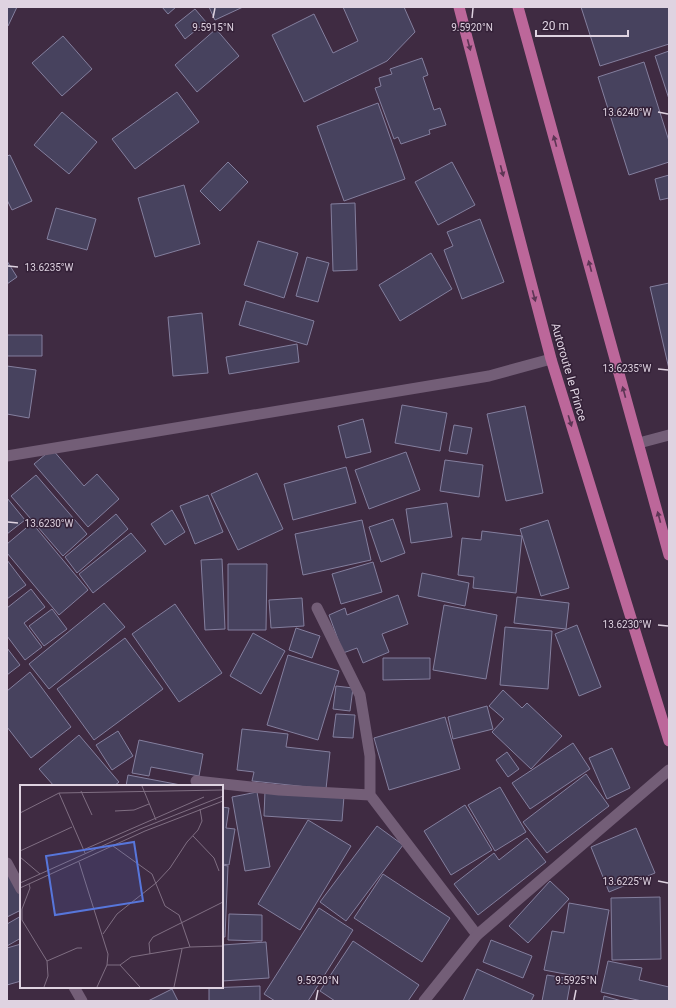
<svg xmlns="http://www.w3.org/2000/svg" width="676" height="1008" font-family="Roboto,sans-serif">
	<style>
		.building { fill: #47425e; stroke: #847f9e }
		.lines { fill: none; stroke-linecap: round; stroke-linejoin: round }
		.service { stroke: #735e77; stroke-width: 11 }
		.minor { stroke: #735e77; stroke-width: 11 }
		.primary { stroke: #bc679a; stroke-width: 11 }
		.oneway { fill: #5d3655 }
		.ticks { fill: none; stroke: #dfd3e1; stroke-width: 1.5 }
		.labels { text-anchor: middle; stroke-width: 3; stroke-linejoin: round; paint-order: stroke }
		.street-label { font-size: 12px; fill: #dfd3e1; stroke: #342138 }
		.inset-road { fill: none; stroke: #7f6e82; stroke-width: 1 }
		.view { fill: #5776db; fill-opacity: 0.15; stroke: #5776db; stroke-width: 2 }
		.inset-edge { fill: none; stroke: #dfd3e1; stroke-width: 2 }
		.ticks-label { font-size: 10px; text-anchor: middle; fill: #dfd3e1; stroke: #342138; stroke-width: 3; stroke-linejoin: round; paint-order: stroke }
	</style>
	<rect width="100%" height="100%" fill="#3f2b42"/>
	<!-- building -->
	<path class="building" d="M 7,7 L 17,7 L 8,26 L 7,26 Z
		M 162,7 L 176,7 L 168,14 Z
		M 209,7 L 243,7 L 215,20 Z
		M 343,7 L 404,7 L 415,32 L 387,61 L 304,102 L 272,35 L 314,14 L 333,53 L 358,41 Z
		M 581,7 L 669,7 L 669,44 L 600,66 Z
		M 195,9 L 206,22 L 185,39 L 175,25 Z
		M 216,29 L 239,56 L 197,92 L 175,65 Z
		M 63,36 L 92,69 L 62,96 L 32,63 Z
		M 669,51 L 669,99 L 655,56 Z
		M 422,58 L 428,75 L 423,77 L 434,110 L 440,108 L 446,125 L 429,130 L 430,134 L 401,144 L 398,137 L 394,139 L 375,88 L 381,86 L 379,78 L 392,74 L 390,69 Z
		M 644,62 L 669,141 L 669,162 L 629,175 L 598,77 Z
		M 177,92 L 199,122 L 135,169 L 112,139 Z
		M 378,103 L 405,179 L 344,201 L 317,126 Z
		M 62,112 L 97,142 L 69,174 L 34,145 Z
		M 10,155 L 32,201 L 12,210 L 7,200 L 7,156 Z
		M 228,162 L 248,182 L 220,211 L 200,191 Z
		M 452,162 L 475,205 L 438,225 L 415,182 Z
		M 669,175 L 669,198 L 660,200 L 655,179 Z
		M 184,185 L 200,244 L 155,257 L 138,198 Z
		M 355,203 L 357,270 L 333,271 L 331,204 Z
		M 56,208 L 96,219 L 87,250 L 47,239 Z
		M 480,219 L 504,282 L 462,299 L 444,250 L 453,246 L 447,232 Z
		M 258,241 L 298,253 L 284,298 L 244,285 Z
		M 431,253 L 452,289 L 400,321 L 379,285 Z
		M 307,257 L 329,263 L 318,302 L 296,296 Z
		M 7,261 L 17,277 L 7,284 Z
		M 669,283 L 669,369 L 650,287 Z
		M 246,301 L 314,321 L 307,345 L 239,325 Z
		M 202,313 L 208,373 L 173,376 L 168,317 Z
		M 7,335 L 42,335 L 42,356 L 7,356 Z
		M 297,344 L 299,362 L 229,374 L 226,357 Z
		M 7,366 L 36,370 L 29,418 L 7,414 Z
		M 402,405 L 447,413 L 440,451 L 395,443 Z
		M 525,406 L 543,493 L 506,501 L 487,414 Z
		M 363,419 L 371,452 L 346,458 L 338,426 Z
		M 454,425 L 472,428 L 467,454 L 449,451 Z
		M 52,449 L 84,486 L 97,474 L 119,499 L 88,527 L 34,464 Z
		M 406,452 L 420,490 L 369,509 L 355,470 Z
		M 445,460 L 483,465 L 479,497 L 440,491 Z
		M 346,467 L 356,503 L 293,520 L 284,484 Z
		M 257,473 L 283,529 L 238,550 L 211,494 Z
		M 36,475 L 87,534 L 63,556 L 11,496 Z
		M 208,495 L 223,532 L 195,544 L 180,506 Z
		M 7,498 L 25,520 L 7,534 Z
		M 447,503 L 452,537 L 411,543 L 406,509 Z
		M 172,510 L 185,532 L 165,545 L 151,524 Z
		M 116,514 L 128,529 L 77,573 L 65,557 Z
		M 393,519 L 405,553 L 381,562 L 369,527 Z
		M 362,520 L 371,560 L 303,575 L 295,534 Z
		M 548,520 L 569,588 L 541,596 L 520,529 Z
		M 32,523 L 88,590 L 59,615 L 7,553 L 7,544 Z
		M 482,531 L 522,536 L 516,593 L 473,588 L 474,577 L 458,575 L 462,538 L 481,540 Z
		M 131,533 L 146,551 L 93,593 L 79,574 Z
		M 222,559 L 225,629 L 205,630 L 201,560 Z
		M 7,560 L 26,585 L 7,599 Z
		M 373,562 L 382,592 L 341,604 L 332,574 Z
		M 228,564 L 267,564 L 266,630 L 228,630 Z
		M 422,573 L 469,583 L 465,606 L 418,596 Z
		M 31,589 L 45,607 L 24,623 L 42,647 L 25,660 L 7,636 L 7,608 Z
		M 398,595 L 408,624 L 382,634 L 389,652 L 363,663 L 357,648 L 343,653 L 329,615 L 345,608 L 347,615 Z
		M 517,597 L 569,603 L 566,629 L 514,623 Z
		M 302,598 L 304,626 L 271,628 L 269,600 Z
		M 104,603 L 125,627 L 49,689 L 29,664 Z
		M 175,604 L 222,673 L 179,702 L 132,634 Z
		M 444,605 L 497,615 L 486,679 L 433,670 Z
		M 52,609 L 67,629 L 44,646 L 29,626 Z
		M 577,625 L 601,687 L 579,696 L 555,634 Z
		M 505,627 L 552,631 L 548,689 L 500,685 Z
		M 296,628 L 320,636 L 312,658 L 289,650 Z
		M 253,633 L 285,651 L 261,694 L 230,676 Z
		M 125,638 L 163,689 L 94,740 L 57,689 Z
		M 7,648 L 20,665 L 7,675 Z
		M 288,655 L 339,671 L 318,740 L 267,725 Z
		M 383,658 L 430,658 L 430,679 L 383,680 Z
		M 30,672 L 71,727 L 31,758 L 7,727 L 7,691 Z
		M 336,686 L 353,688 L 350,711 L 333,709 Z
		M 503,690 L 522,708 L 527,703 L 562,736 L 531,769 L 492,732 L 504,719 L 489,706 Z
		M 487,706 L 493,729 L 453,739 L 448,717 Z
		M 336,714 L 355,715 L 353,738 L 333,737 Z
		M 445,717 L 460,769 L 389,790 L 374,738 Z
		M 242,729 L 288,734 L 286,747 L 330,752 L 326,789 L 252,781 L 254,772 L 237,770 Z
		M 118,731 L 133,756 L 112,770 L 96,745 Z
		M 79,735 L 119,782 L 114,786 L 54,786 L 39,769 Z
		M 139,740 L 203,754 L 199,776 L 151,767 L 149,776 L 132,773 Z
		M 573,743 L 590,769 L 530,809 L 512,783 Z
		M 612,748 L 630,788 L 607,799 L 589,758 Z
		M 507,752 L 519,769 L 508,777 L 496,760 Z
		M 586,774 L 609,806 L 547,853 L 523,822 Z
		M 128,775 L 186,786 L 126,786 Z
		M 500,787 L 526,832 L 495,851 L 468,805 Z
		M 265,791 L 344,796 L 342,821 L 264,816 Z
		M 257,792 L 270,867 L 245,871 L 232,797 Z
		M 465,805 L 492,850 L 451,875 L 424,831 Z
		M 222,807 L 229,808 L 226,828 L 235,829 L 229,865 L 222,864 Z
		M 308,820 L 351,846 L 300,930 L 258,904 Z
		M 377,826 L 403,845 L 346,921 L 320,902 Z
		M 636,828 L 655,873 L 609,892 L 591,847 Z
		M 527,838 L 546,862 L 478,915 L 454,884 L 494,853 L 499,860 Z
		M 222,865 L 228,866 L 225,937 L 222,937 Z
		M 7,868 L 21,894 L 21,910 L 7,917 Z
		M 383,874 L 450,918 L 422,962 L 354,918 Z
		M 550,881 L 569,899 L 528,943 L 509,926 Z
		M 660,897 L 661,959 L 612,960 L 611,898 Z
		M 569,903 L 609,910 L 596,980 L 544,970 L 552,931 L 564,933 Z
		M 319,908 L 353,930 L 308,1001 L 275,1001 L 264,994 Z
		M 229,914 L 262,915 L 262,941 L 228,940 Z
		M 21,916 L 21,938 L 7,946 L 7,924 Z
		M 491,940 L 532,956 L 523,978 L 483,962 Z
		M 353,941 L 419,985 L 408,1001 L 335,1001 L 320,991 Z
		M 266,942 L 269,978 L 222,981 L 222,945 Z
		M 21,944 L 21,981 L 7,985 L 7,948 Z
		M 608,961 L 642,968 L 639,980 L 669,987 L 669,1001 L 642,1001 L 601,992 Z
		M 477,969 L 534,995 L 531,1001 L 463,1001 Z
		M 547,975 L 571,979 L 567,1001 L 542,1001 Z
		M 260,986 L 260,1001 L 209,1001 L 209,988 Z
		M 172,989 L 178,1001 L 148,1001 Z
		M 604,996 L 622,1001 L 603,1001 Z"/>
	<g class="lines">
		<!-- service -->
		<path class="service" d="M 317,608 L 360,695 L 370,756 L 370,795 L 477,935
			M 196,781 L 279,790 L 370,795"/>
		<!-- minor -->
		<path class="minor" d="M 639,443 L 669,435
			M 7,456 L 489,376 L 551,359
			M 7,863 L 21,889
			M 74,987 L 82,1001
			M 424,1001 L 477,935 L 669,770"/>
		<!-- primary -->
		<path class="primary" d="M 459,7 L 551,359 L 669,741
			M 518,7 L 669,555"/>
	</g>
	<!-- one-way arrows -->
	<defs><path id="oneway-solid" d="M-6-.8H1V-3.2L6.5 0L1 3.2V.8H-6Z"/></defs>
	<g class="oneway">
		<use href="#oneway-solid" transform="translate(469 45) rotate(75)"/>
		<use href="#oneway-solid" transform="translate(555 141) rotate(-105)"/>
		<use href="#oneway-solid" transform="translate(502 171) rotate(75)"/>
		<use href="#oneway-solid" transform="translate(590 266) rotate(-105)"/>
		<use href="#oneway-solid" transform="translate(534 296) rotate(75)"/>
		<use href="#oneway-solid" transform="translate(624 392) rotate(-105)"/>
		<use href="#oneway-solid" transform="translate(570 421) rotate(73)"/>
		<use href="#oneway-solid" transform="translate(659 517) rotate(-105)"/>
	</g>
	<!-- ticks -->
	<path class="ticks" d="M 213,18 L 215,8M 472,18 L 473,8M 658,112 L 668,114M 8,266 L 18,267M 658,369 L 668,370M 8,522 L 18,523M 658,625 L 668,626M 658,881 L 668,883M 316,1000 L 318,990M 574,1000 L 576,990"/>
	<g class="labels">
		<!-- street labels -->
		<g class="street-label">
			<text transform="translate(569 372) rotate(74)" y="4">Autoroute le Prince</text>
		</g>
	</g>
	<!-- overview -->
	<g transform="translate(20 785)">
		<rect width="203" height="203" fill="#3f2b42"/>
		<path class="inset-road" d="M 122,1 L 136,35M 61,6 L 72,30M 39,8 L 65,68M 95,26 L 114,25 L 129,19M 0,28 L 39,8 L 203,5M 173,51 L 194,73 L 199,86M 93,61 L 132,89 L 145,121 L 159,130 L 170,162M 63,65 L 184,12M 0,66 L 52,42M 0,72 L 20,89M 59,77 L 88,169 L 87,180 L 77,202M 0,98 L 120,44 L 203,11M 9,99 L 10,103 L 2,124 L 2,135 L 27,176 L 28,191 L 24,202M 0,103 L 125,46 L 203,16M 83,149 L 97,129 L 136,98 L 150,83 L 167,57 L 178,45 L 182,36 L 180,24M 130,169 L 129,158 L 133,152 L 203,117M 27,176 L 57,163 L 62,163M 87,180 L 100,180 L 111,172 L 170,162 L 203,161M 100,180 L 120,202M 154,202 L 162,164"/>
		<path class="view" d="M 114,57 L 123,116 L 35,130 L 26,71 Z"/>
		<rect width="203" height="203" class="inset-edge"/>
	</g>
	<g class="ticks-label">
		<text x="213" y="31">9.5915°N</text>
		<text x="472" y="31">9.5920°N</text>
		<text x="627" y="116">13.6240°W</text>
		<text x="49" y="271">13.6235°W</text>
		<text x="627" y="372">13.6235°W</text>
		<text x="49" y="527">13.6230°W</text>
		<text x="627" y="628">13.6230°W</text>
		<text x="627" y="885">13.6225°W</text>
		<text x="318" y="984">9.5920°N</text>
		<text x="576" y="984">9.5925°N</text>
	</g>
	<!-- border -->
	<rect width="676" height="1008" fill="none" stroke="#dfd3e1" stroke-width="16"/>
	<!-- scale -->
	<path d="M536 30v6h92v-6" fill="none" stroke="#dfd3e1" stroke-width="2"/>
	<text x="542" y="30" font-size="12" fill="#dfd3e1" stroke="#342138" stroke-width="3" paint-order="stroke">20 m</text>
</svg>
